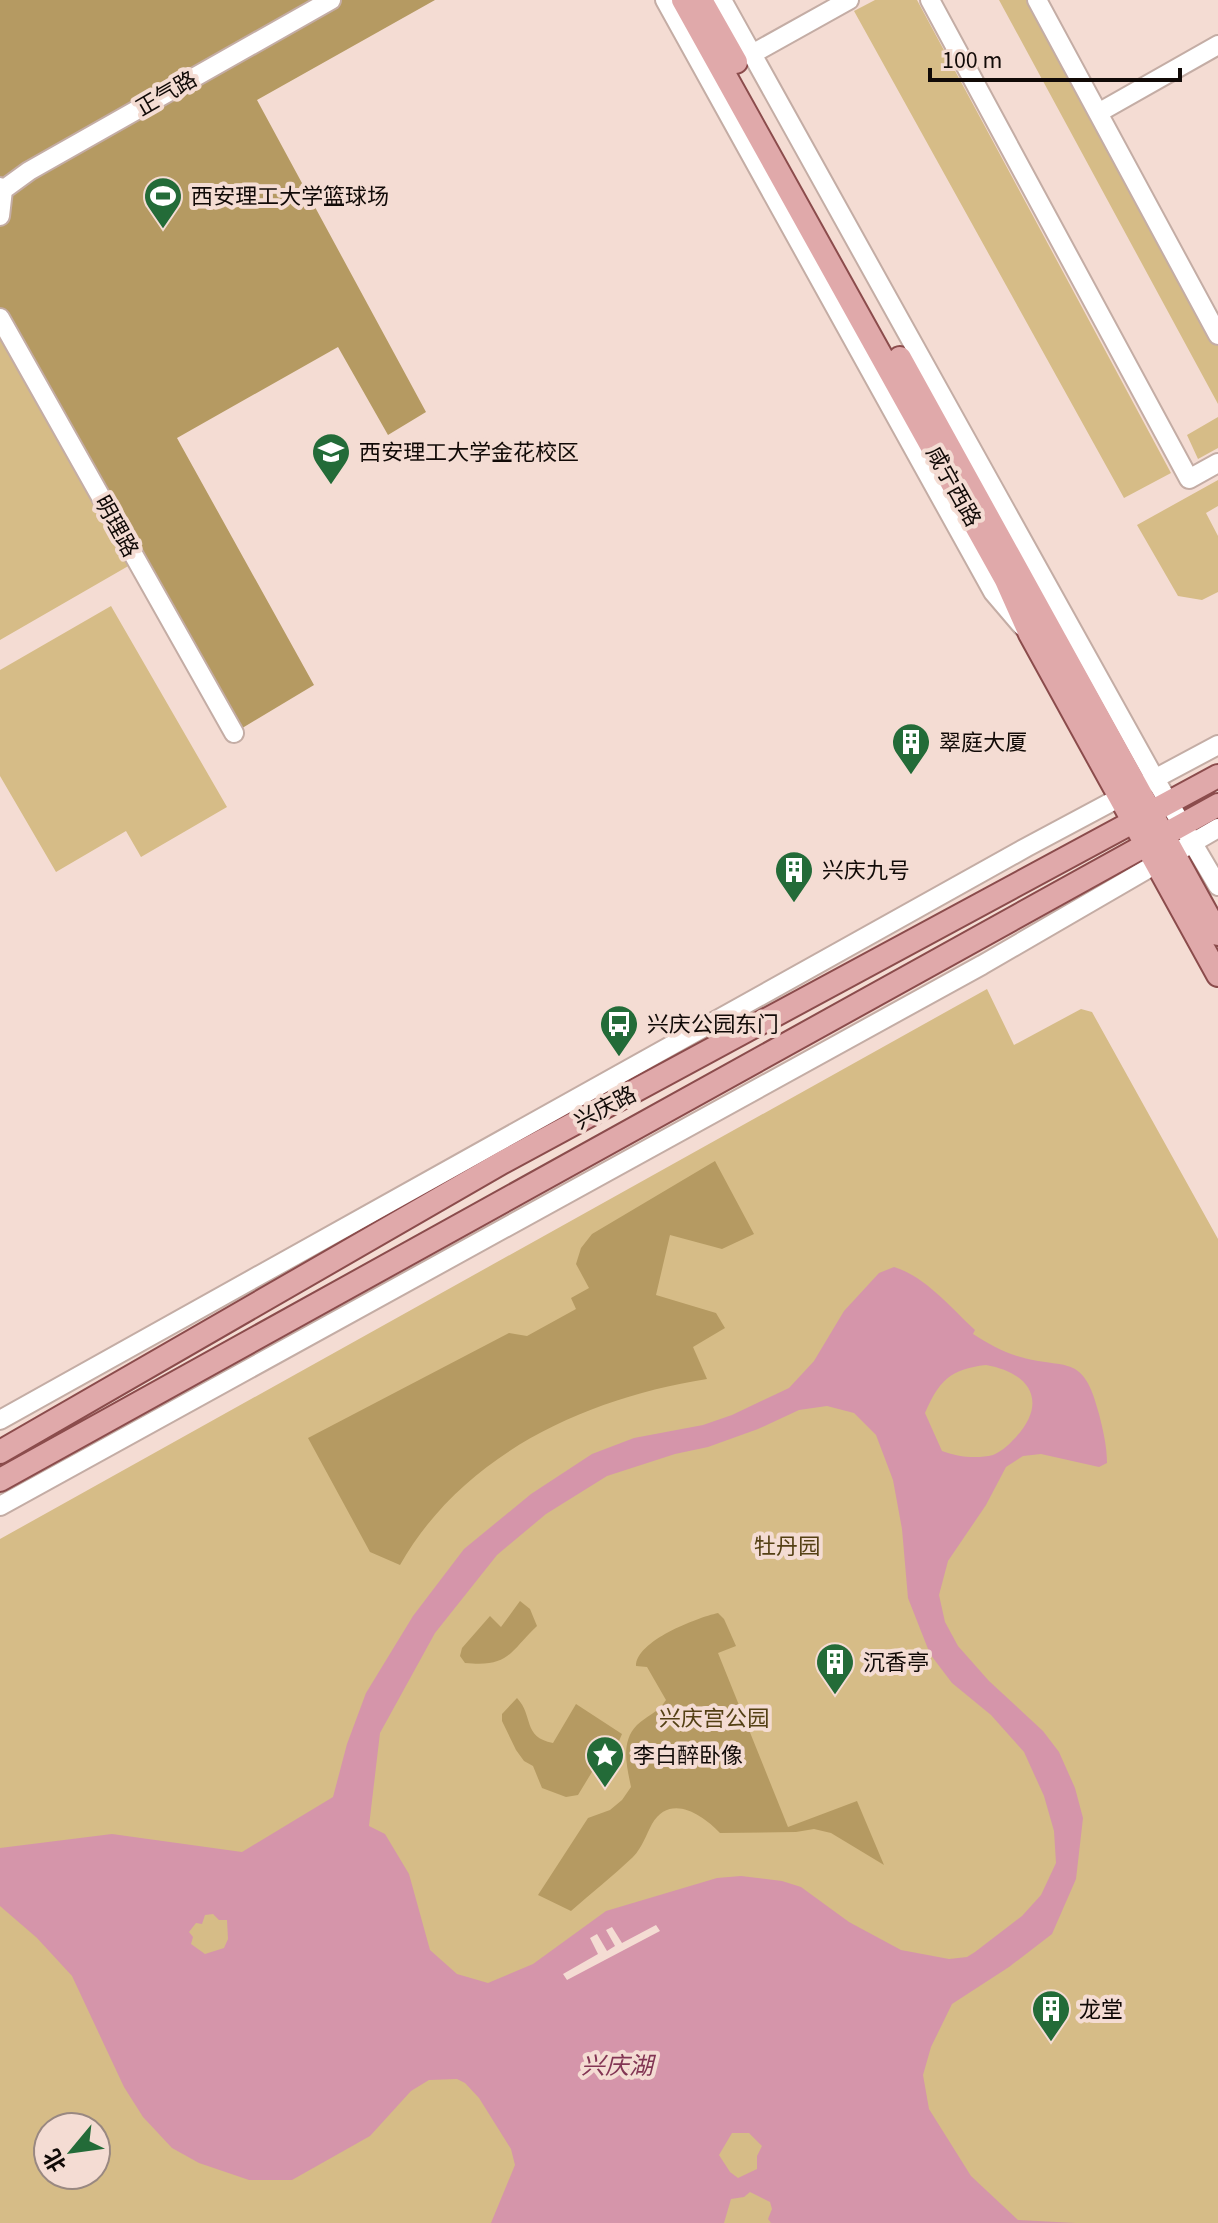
<svg xmlns="http://www.w3.org/2000/svg" width="1218" height="2223" font-family="'Source Sans 3','Noto Sans SC',sans-serif">
	<style>
		.green { fill: #d6bc87; fill-rule: evenodd }
		.forest { fill: #b59a62 }
		.water { fill: #d595aa; fill-rule: evenodd }
		.pier { fill: #f4dcd3 }
		.lines { fill: none; stroke-linecap: round; stroke-linejoin: round }
		.minor-casing { stroke: #c4ada5; stroke-width: 22 }
		.major-casing { stroke: #8b4c4c; stroke-width: 26 }
		.minor { stroke: #fff; stroke-width: 18 }
		.major { stroke: #e0a9aa; stroke-width: 22 }
		.labels { text-anchor: middle; stroke-width: 8; stroke-linejoin: round; paint-order: stroke }
		.street-label { font-size: 22px; fill: #110a07; stroke: #f4dcd3 }
		.poi-label { font-size: 22px; fill: #110a07; stroke: #f4dcd3; text-anchor: start }
		.park-label { font-size: 22px; fill: #544014; stroke: #f4dcd3 }
		.water-label { font-size: 24px; font-style: italic; fill: #823553; stroke: #f4dcd3 }
	</style>
	<rect width="100%" height="100%" fill="#f4dcd3"/>
	<!-- green -->
	<path class="green" d="M 875,0 L 917,0 L 1171,473 L 1124,498 L 854,11 Z
		M 999,0 L 1037,0 L 1218,335 L 1218,404 Z
		M 9,334 L 137,561 L 0,640 L 0,339 Z
		M 1218,417 L 1218,448 L 1198,459 L 1187,435 Z
		M 1218,480 L 1218,506 L 1206,513 L 1218,536 L 1218,592 L 1202,600 L 1178,596 L 1137,525 Z
		M 111,606 L 227,807 L 141,857 L 126,831 L 56,872 L 0,776 L 0,670 Z
		M 987,989 L 1014,1045 L 1081,1009 L 1092,1012 L 1218,1239 L 1218,2223 L 0,2223 L 0,1539 ZM 48,2127 L 96,2127 L 96,2175 L 48,2175 Z"/>
	<!-- forest -->
	<path class="forest" d="M 0,0 L 435,0 L 257,100 L 426,412 L 388,435 L 338,347 L 177,438 L 314,685 L 234,733 L 0,311 Z
		M 715,1161 L 754,1234 L 722,1249 L 670,1235 L 656,1295 L 716,1313 L 725,1328 L 693,1347 L 707,1379 C 586,1398 463,1454 400,1565 L 370,1552 L 308,1438 L 509,1333 L 527,1336 L 576,1309 L 571,1298 L 589,1288 L 576,1264 L 581,1248 L 592,1234 Z
		M 520,1601 L 530,1609 L 537,1626 C 508,1654 509,1667 465,1663 L 460,1656 L 462,1648 L 490,1616 L 501,1627 Z
		M 718,1613 L 724,1619 L 736,1646 L 718,1653 L 788,1827 L 857,1801 L 884,1865 L 831,1833 L 814,1829 L 796,1832 L 720,1833 C 702,1814 670,1793 652,1824 C 646,1835 642,1848 633,1857 C 613,1876 591,1893 571,1911 L 538,1895 L 588,1818 L 610,1810 L 622,1800 L 631,1787 C 627,1767 620,1742 637,1725 C 646,1716 658,1713 666,1700 L 647,1667 L 636,1666 C 636,1641 696,1618 718,1613 Z
		M 517,1698 C 534,1716 522,1737 553,1743 L 576,1704 L 622,1734 L 616,1748 L 595,1767 L 578,1795 L 566,1797 L 542,1788 L 533,1766 L 524,1761 L 516,1750 L 502,1721 L 502,1714 Z"/>
	<!-- water -->
	<path class="water" d="M 894,1267 C 925,1276 952,1309 975,1330 L 973,1334 C 987,1343 1001,1351 1017,1356 C 1067,1371 1083,1351 1099,1414 C 1103,1430 1107,1446 1107,1463 L 1099,1467 L 1041,1454 L 1023,1456 L 1006,1467 L 986,1505 L 948,1561 L 939,1595 L 945,1622 L 958,1646 L 989,1681 L 1043,1731 L 1059,1752 L 1075,1788 L 1083,1818 L 1076,1879 L 1052,1934 L 1009,1967 L 952,2004 L 931,2047 L 923,2075 L 929,2109 L 971,2176 L 1018,2220 L 1076,2223 L 771,2223 L 768,2219 L 772,2209 L 770,2202 L 750,2192 L 744,2197 L 731,2199 L 724,2223 L 491,2223 L 515,2165 L 511,2149 L 479,2098 L 465,2083 L 457,2079 L 429,2080 L 411,2091 L 370,2136 L 292,2180 L 249,2180 L 199,2163 L 172,2148 L 143,2117 L 124,2087 L 72,1976 L 37,1938 L 0,1906 L 0,1848 L 112,1834 L 242,1852 L 333,1797 L 347,1744 L 366,1693 L 413,1616 L 464,1549 L 531,1494 L 592,1454 L 634,1438 L 703,1425 L 732,1415 L 789,1388 L 814,1361 L 844,1311 L 879,1273 ZM 986,1365 C 1032,1373 1049,1404 1013,1440 C 1008,1446 1000,1452 993,1455 C 977,1459 957,1457 942,1451 L 925,1413 C 939,1381 950,1369 986,1365 ZM 827,1406 L 854,1413 L 876,1435 L 893,1480 L 902,1529 L 908,1598 L 930,1654 L 952,1683 L 991,1715 L 1024,1752 L 1044,1796 L 1054,1831 L 1056,1863 L 1041,1895 L 1022,1916 L 975,1952 L 967,1957 L 949,1959 L 901,1950 L 849,1922 L 801,1887 L 782,1881 L 741,1876 L 717,1878 L 606,1911 L 533,1964 L 488,1983 L 457,1974 L 430,1950 L 409,1874 L 385,1834 L 369,1826 L 380,1733 L 435,1633 L 497,1555 L 546,1514 L 607,1476 L 675,1454 L 708,1447 L 758,1429 L 799,1410 ZM 213,1914 L 219,1920 L 227,1920 L 228,1939 L 224,1948 L 205,1954 L 191,1944 L 193,1937 L 189,1932 L 196,1923 L 202,1924 L 205,1915 ZM 732,2133 L 749,2133 L 762,2146 L 757,2156 L 757,2169 L 738,2178 L 730,2172 L 719,2155 Z"/>
	<!-- pier -->
	<path class="pier" d="M 656,1925 L 660,1931 L 567,1980 L 563,1974 L 598,1954 L 590,1938 L 597,1934 L 607,1951 L 615,1946 L 606,1930 L 612,1927 L 622,1943 Z"/>
	<g class="lines">
		<defs>
			<path id="minor" d="M 665,0 L 993,592 L 1022,626
				M 722,0 L 1155,779 L 1218,886
				M 930,0 L 1189,479 L 1218,463
				M 1037,0 L 1218,335
				M 752,54 L 849,0
				M 1098,113 L 1218,45
				M 0,187 L 3,190 L 0,216
				M 3,190 L 29,171 L 331,0
				M 0,318 L 234,733
				M 0,1420 L 1027,847 L 1218,745
				M 0,1506 L 982,965 L 1218,828"/>
			<path id="major" d="M 683,0 L 1006,580 L 1030,634 L 1218,975
				M 701,0 L 736,62
				M 900,358 L 1218,934
				M 0,1452 L 503,1162 L 1218,776
				M 0,1480 L 1218,805"/>
		</defs>
		<!-- minor casing -->
		<use href="#minor" class="minor-casing"/>
		<!-- major casing -->
		<use href="#major" class="major-casing"/>
		<!-- minor -->
		<use href="#minor" class="minor"/>
		<!-- major -->
		<use href="#major" class="major"/>
	</g>
	<!-- icons -->
	<defs>
		<symbol id="stadium-pin" viewBox="-11 -11 22 30"><path d="M0 17L-7.5 6A9.5 9.5 0 1 1 7.5 6Z" fill="#236b38" stroke="#f4dcd3"/><path d="M0-5a6.5 5 0 1 0 0 10a6.5 5 0 1 0 0-10ZM-3.5-1.8h7v3.6h-7Z" fill="#fff"/></symbol>
		<symbol id="university-pin" viewBox="-11 -11 22 30"><path d="M0 17L-7.5 6A9.5 9.5 0 1 1 7.5 6Z" fill="#236b38" stroke="#f4dcd3"/><path d="M0-5L7-2L0 1L-7-2ZM-4 1L0 2.5L4 1V4Q0 6-4 4Z" fill="#fff"/></symbol>
		<symbol id="building-pin" viewBox="-11 -11 22 30"><path d="M0 17L-7.5 6A9.5 9.5 0 1 1 7.5 6Z" fill="#236b38" stroke="#f4dcd3"/><path d="M-4-6H4V6H1V3H-1V6H-4ZM-2.5-4.3h1.7v1.8h-1.7ZM.8-4.3h1.7v1.8H.8ZM-2.5-1h1.7V.8h-1.7ZM.8-1h1.7V.8H.8Z" fill="#fff"/></symbol>
		<symbol id="bus-pin" viewBox="-11 -11 22 30"><path d="M0 17L-7.5 6A9.5 9.5 0 1 1 7.5 6Z" fill="#236b38" stroke="#f4dcd3"/><path d="M-5-6H5V4H4V6H2V4H-2V6H-4V4H-5ZM-3.5-4V0h7V-4ZM-3.5 1.2v1.5H-2V1.2ZM2 1.2v1.5H3.5V1.2Z" fill="#fff"/></symbol>
		<symbol id="sight-pin" viewBox="-11 -11 22 30"><path d="M0 17L-7.5 6A9.5 9.5 0 1 1 7.5 6Z" fill="#236b38" stroke="#f4dcd3"/><path d="M0-6L1.8-2.2L6-1.7L2.9 1.2L3.7 5.4L0 3.3L-3.7 5.4L-2.9 1.2L-6-1.7L-1.8-2.2Z" fill="#fff"/></symbol>
	</defs>
	<g fill-rule="evenodd">
		<use href="#stadium-pin" x="141" y="174" width="44" height="60"/>
		<use href="#university-pin" x="309" y="430" width="44" height="60"/>
		<use href="#building-pin" x="889" y="720" width="44" height="60"/>
		<use href="#building-pin" x="772" y="848" width="44" height="60"/>
		<use href="#bus-pin" x="597" y="1002" width="44" height="60"/>
		<use href="#building-pin" x="813" y="1640" width="44" height="60"/>
		<use href="#sight-pin" x="583" y="1733" width="44" height="60"/>
		<use href="#building-pin" x="1029" y="1987" width="44" height="60"/>
	</g>
	<g class="labels">
		<!-- street labels -->
		<g class="street-label">
			<text transform="translate(166 93) rotate(-30)" y="8">正气路</text>
			<text transform="translate(954 486) rotate(61)" y="8">咸宁西路</text>
			<text transform="translate(117 526) rotate(61)" y="8">明理路</text>
			<text transform="translate(605 1107) rotate(-28)" y="8">兴庆路</text>
		</g>
		<!-- poi labels -->
		<g class="poi-label">
			<text x="191" y="204">西安理工大学篮球场</text>
			<text x="359" y="460">西安理工大学金花校区</text>
			<text x="939" y="750">翠庭大厦</text>
			<text x="822" y="878">兴庆九号</text>
			<text x="647" y="1032">兴庆公园东门</text>
			<text x="863" y="1670">沉香亭</text>
			<text x="633" y="1763">李白醉卧像</text>
			<text x="1079" y="2017">龙堂</text>
		</g>
		<!-- park labels -->
		<g class="park-label">
			<text x="787" y="1554">牡丹园</text>
			<text x="714" y="1726">兴庆宫公园</text>
		</g>
		<!-- water labels -->
		<g class="water-label">
			<text x="617" y="2074">兴庆湖</text>
		</g>
	</g>
	<!-- north arrow -->
	<g transform="translate(72 2151) rotate(241)"><circle r="38" fill="#f4dcd3" stroke="#998881" stroke-width="2"/>
	<path d="M0-6L14 30L0 20L-14 30Z" fill="#236b38"/>
	<text y="-12" font-size="22" font-weight="bold" text-anchor="middle" fill="#110a07">北</text>
	</g>
	<!-- scale -->
	<path d="M930 68v12h250v-12" fill="none" stroke="#110a07" stroke-width="4"/>
	<text x="942" y="68" font-size="24" fill="#110a07" stroke="#f4dcd3" stroke-width="6" paint-order="stroke">100 m</text>
</svg>
